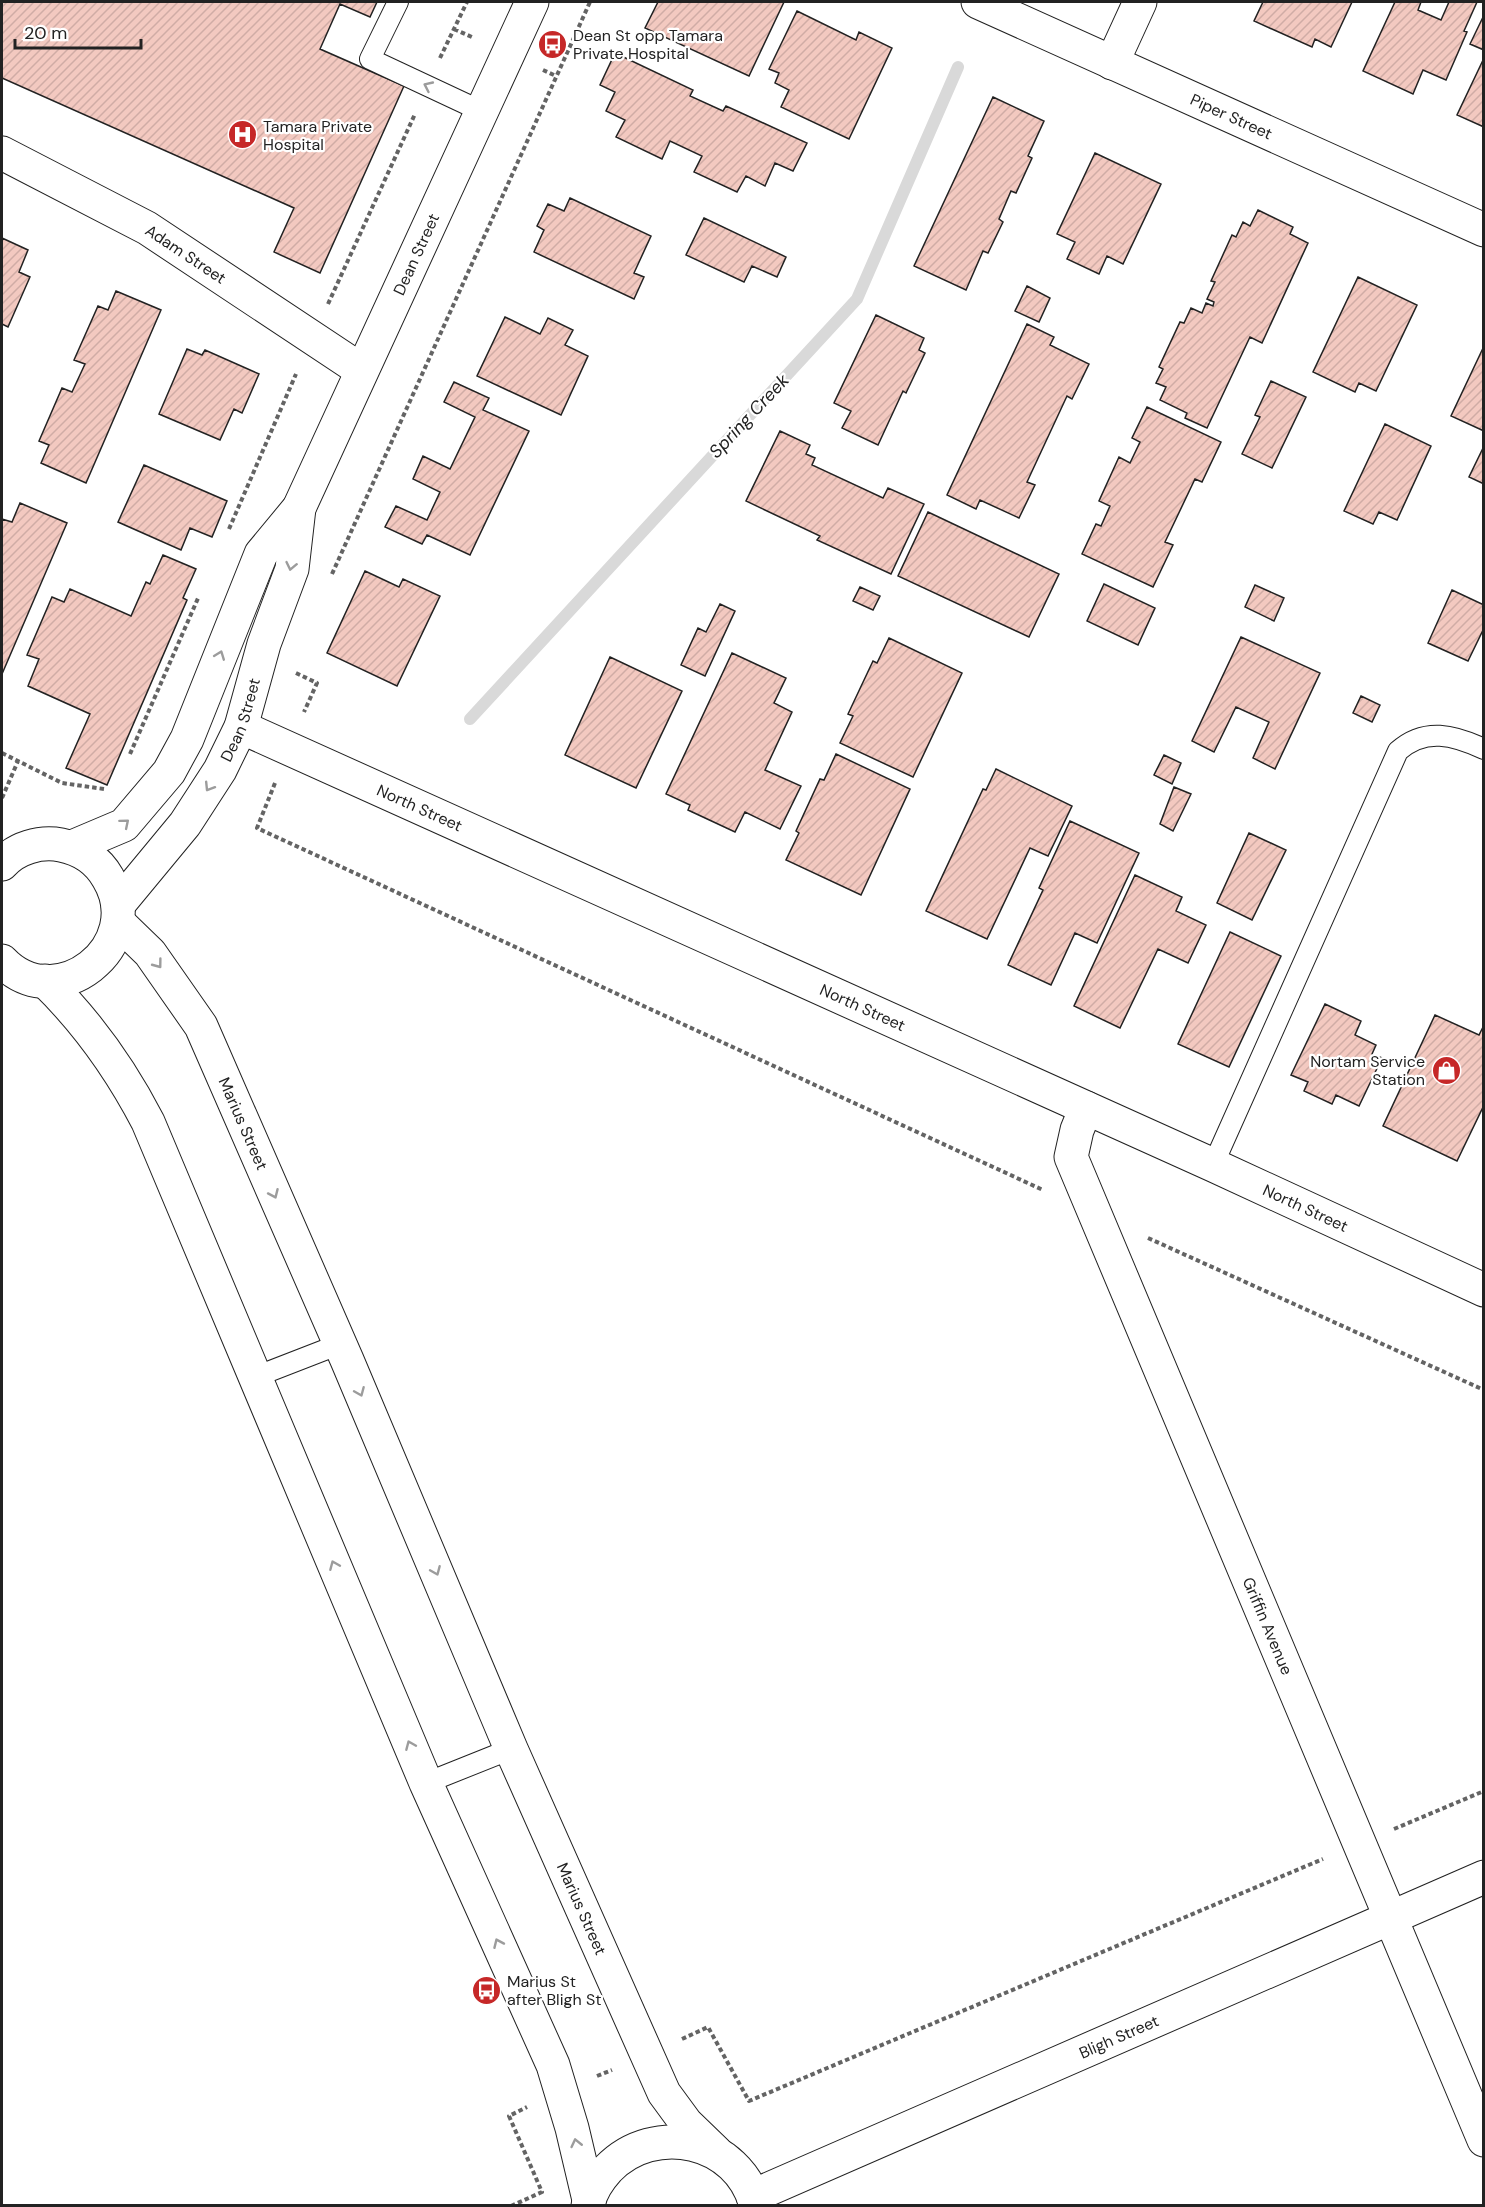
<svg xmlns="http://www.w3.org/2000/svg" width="1485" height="2207" font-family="'DM Sans',sans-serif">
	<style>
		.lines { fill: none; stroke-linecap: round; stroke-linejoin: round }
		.stream { stroke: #d9d9d9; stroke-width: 12 }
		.building { fill: url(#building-hatch); stroke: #222; stroke-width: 1.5 }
		.lane-casing { stroke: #222; stroke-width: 22 }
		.street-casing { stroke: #222; stroke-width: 35 }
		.secondary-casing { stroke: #222; stroke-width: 35 }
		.path { stroke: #646464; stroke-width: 4; stroke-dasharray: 4.5 3; stroke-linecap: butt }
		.lane { stroke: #fff; stroke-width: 20 }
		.street { stroke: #fff; stroke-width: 33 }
		.secondary { stroke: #fff; stroke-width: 33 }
		.oneway { stroke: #9c9c9c }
		.labels { text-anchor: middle; stroke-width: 4.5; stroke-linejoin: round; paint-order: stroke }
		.poi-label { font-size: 16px; fill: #222; stroke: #fff; text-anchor: start }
		.street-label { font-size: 16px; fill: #222; stroke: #fff }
		.water-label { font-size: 18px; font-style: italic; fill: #222; stroke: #fff }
	</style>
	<defs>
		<pattern id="building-hatch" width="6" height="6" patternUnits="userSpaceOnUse" patternTransform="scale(1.5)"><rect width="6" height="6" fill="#f3c9c0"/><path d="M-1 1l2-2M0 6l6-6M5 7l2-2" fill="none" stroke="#d0aca5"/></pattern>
	</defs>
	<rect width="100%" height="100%" fill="#fff"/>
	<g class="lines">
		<!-- stream -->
		<path class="stream" d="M 470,719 L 857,299 L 958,67"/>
	</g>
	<!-- building -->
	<path class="building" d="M 2,2 L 377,2 L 370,17 L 340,4 L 320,49 L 404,86 L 320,273 L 274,252 L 294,208 L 2,78 Z
		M 658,2 L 784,2 L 749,76 L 645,28 Z
		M 1263,2 L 1352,2 L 1331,47 L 1315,39 L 1312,47 L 1254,21 Z
		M 1395,2 L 1421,2 L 1418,10 L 1441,20 L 1449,2 L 1477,2 L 1464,31 L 1467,32 L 1446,80 L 1423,70 L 1413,94 L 1363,71 Z
		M 797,11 L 856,40 L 859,32 L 892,48 L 849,139 L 781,107 L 789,90 L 775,83 L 779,73 L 769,69 Z
		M 1484,15 L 1484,50 L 1470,44 Z
		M 615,53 L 693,90 L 690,96 L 723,111 L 726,106 L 807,143 L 793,171 L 775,163 L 765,186 L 746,176 L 737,192 L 694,172 L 702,156 L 670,141 L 662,159 L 616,137 L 625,120 L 606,111 L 615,92 L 600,85 Z
		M 1484,58 L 1484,127 L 1457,115 Z
		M 993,97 L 1044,121 L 1028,156 L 1032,158 L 1016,193 L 1011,191 L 999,219 L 1003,222 L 988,253 L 983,251 L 966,290 L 914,266 Z
		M 1095,153 L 1161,184 L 1123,264 L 1107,256 L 1099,274 L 1067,259 L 1075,242 L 1057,234 Z
		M 570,198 L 651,236 L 634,273 L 644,277 L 634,299 L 534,252 L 544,230 L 537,226 L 548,204 L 564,211 Z
		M 1258,210 L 1293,227 L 1290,234 L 1308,243 L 1262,343 L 1250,337 L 1207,428 L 1185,418 L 1187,413 L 1160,400 L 1166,387 L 1156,383 L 1163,369 L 1159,367 L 1180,322 L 1184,323 L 1191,308 L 1202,313 L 1206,303 L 1213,306 L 1214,302 L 1207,299 L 1215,282 L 1211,281 L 1232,235 L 1236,237 L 1243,222 L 1250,226 Z
		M 704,218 L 786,257 L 777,277 L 752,266 L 744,282 L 686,255 Z
		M 2,238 L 28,250 L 19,272 L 30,277 L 8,327 L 2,324 Z
		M 1358,277 L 1417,305 L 1376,391 L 1359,383 L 1355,392 L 1313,372 Z
		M 1027,286 L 1050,298 L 1039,322 L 1015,311 Z
		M 116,291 L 161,310 L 86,483 L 41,463 L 49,445 L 39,441 L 62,388 L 72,392 L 85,364 L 74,360 L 98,306 L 108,310 Z
		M 876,315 L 924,338 L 919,350 L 925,353 L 906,393 L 903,391 L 878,445 L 842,428 L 851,411 L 834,403 Z
		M 505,317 L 540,334 L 548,318 L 573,330 L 565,345 L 588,356 L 561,415 L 477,376 Z
		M 1027,324 L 1054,337 L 1050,345 L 1089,364 L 1072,399 L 1067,396 L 1027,482 L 1035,485 L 1019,518 L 980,500 L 976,509 L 947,495 Z
		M 1484,346 L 1484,431 L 1451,416 Z
		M 187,349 L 202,355 L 205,350 L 259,374 L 242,413 L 234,409 L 220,440 L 159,414 Z
		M 1271,381 L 1306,397 L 1272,468 L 1242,454 L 1260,417 L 1255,415 Z
		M 454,382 L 489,398 L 483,410 L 529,431 L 470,555 L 427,535 L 422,544 L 385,527 L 396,506 L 427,520 L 440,492 L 413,479 L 423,456 L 450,469 L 475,417 L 444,402 Z
		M 1147,407 L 1221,442 L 1202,482 L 1195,479 L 1165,542 L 1173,545 L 1153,587 L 1082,554 L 1096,524 L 1101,526 L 1110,506 L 1099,501 L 1119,457 L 1130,463 L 1140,442 L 1132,438 Z
		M 1385,424 L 1431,446 L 1397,520 L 1379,512 L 1373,524 L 1344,511 Z
		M 780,431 L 810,445 L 806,454 L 815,458 L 812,465 L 883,498 L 888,488 L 924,504 L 891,574 L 817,540 L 820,536 L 746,501 Z
		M 1484,446 L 1484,484 L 1469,477 Z
		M 144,465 L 227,501 L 212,537 L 190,528 L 181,550 L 118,522 Z
		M 20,503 L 67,523 L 2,674 L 2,519 L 12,522 Z
		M 928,512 L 1059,574 L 1029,637 L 898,576 Z
		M 163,555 L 196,569 L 183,598 L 187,600 L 107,785 L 66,768 L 90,714 L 28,686 L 39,659 L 27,655 L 52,597 L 64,602 L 70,589 L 131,616 L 146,582 L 150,584 Z
		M 365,571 L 399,587 L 403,579 L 440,596 L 397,686 L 327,653 Z
		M 1104,584 L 1155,608 L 1138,645 L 1087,621 Z
		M 1255,585 L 1284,598 L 1274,621 L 1245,607 Z
		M 860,587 L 880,596 L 873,610 L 853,601 Z
		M 1452,590 L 1484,605 L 1484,628 L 1468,661 L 1428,643 Z
		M 720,604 L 735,611 L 705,676 L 681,665 L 698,628 L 706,632 Z
		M 1241,637 L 1320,673 L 1275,769 L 1253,758 L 1269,722 L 1236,707 L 1214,752 L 1192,741 Z
		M 889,638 L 962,673 L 913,777 L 840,743 L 853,716 L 848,714 L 873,661 L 877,663 Z
		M 732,653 L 786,678 L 774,703 L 792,712 L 765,770 L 801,786 L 780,829 L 745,812 L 735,832 L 688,810 L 690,805 L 666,794 Z
		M 610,657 L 682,691 L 636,788 L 565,755 Z
		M 1361,696 L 1380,705 L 1372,722 L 1353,713 Z
		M 836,754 L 910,789 L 861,895 L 786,860 L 799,833 L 796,831 L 820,779 L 824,780 Z
		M 1164,755 L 1181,763 L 1172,784 L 1154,775 Z
		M 996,769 L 1072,806 L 1048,856 L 1030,848 L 987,939 L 926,911 L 983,789 L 986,790 Z
		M 1174,787 L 1191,794 L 1173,831 L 1160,824 Z
		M 1070,821 L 1139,853 L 1097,943 L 1075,933 L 1051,985 L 1008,965 L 1043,890 L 1039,888 Z
		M 1249,833 L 1286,850 L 1252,920 L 1217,903 Z
		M 1135,875 L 1182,897 L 1176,911 L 1206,925 L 1188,963 L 1158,949 L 1120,1028 L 1074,1006 Z
		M 1230,932 L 1281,956 L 1229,1067 L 1178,1044 Z
		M 1325,1004 L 1361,1021 L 1355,1035 L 1376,1045 L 1372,1054 L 1382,1058 L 1359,1106 L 1336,1095 L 1332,1104 L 1304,1091 L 1308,1082 L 1291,1075 Z
		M 1435,1015 L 1479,1035 L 1484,1025 L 1484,1105 L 1457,1161 L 1383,1126 Z"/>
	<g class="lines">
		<defs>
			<path id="lane" d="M 398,2 L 370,59 L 481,111
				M 1213,1165 L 1398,751 C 1425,727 1454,735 1484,749
				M 255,1377 L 340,1344
				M 426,1783 L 511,1749"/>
			<g id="street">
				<path id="s1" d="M 978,2 L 1484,230"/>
				<path d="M 1112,63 L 1140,2"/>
				<path id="s2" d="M 2,153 L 147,228 L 361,370"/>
				<path id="s3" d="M 241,727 L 1213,1165 L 1484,1290"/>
				<path id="s4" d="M 72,847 L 124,825 L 169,772 L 187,739 L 261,554 L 299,508 L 532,2"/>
				<path d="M 2,864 C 16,848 40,841 61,845 C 81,849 98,860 108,878 C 149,946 56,1018 2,961"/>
				<path id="s5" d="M 118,905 L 185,824 L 220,770 L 241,727 L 264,644 L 292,569 L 299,508"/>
				<path id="s6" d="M 118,922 L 150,953 L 201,1026 L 347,1360 L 511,1749 L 664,2093 L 686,2123 L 716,2152"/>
				<path d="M 45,981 C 88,1023 120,1068 148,1122 L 426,1783 L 553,2065 L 572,2128 L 589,2200"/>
				<path id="s7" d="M 1086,1108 L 1077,1130 L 1071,1157 L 1484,2140"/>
			</g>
			<g id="secondary">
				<path id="s8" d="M 753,2196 L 1484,1877"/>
				<path d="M 588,2206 C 590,2192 599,2179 608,2169 C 654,2121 739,2139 756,2206"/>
			</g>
		</defs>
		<!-- lane casing -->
		<use href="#lane" class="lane-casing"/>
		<!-- street casing -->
		<use href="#street" class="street-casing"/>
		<!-- secondary casing -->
		<use href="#secondary" class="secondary-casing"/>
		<!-- path -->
		<path class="path" d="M 454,29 L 474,38
			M 440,58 L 467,2
			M 543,70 L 556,76
			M 328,304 L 415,114
			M 229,529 L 296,374
			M 332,574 L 590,2
			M 296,673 L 317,683 L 304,712
			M 2,753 L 62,783 L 104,789
			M 130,754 L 199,596
			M 275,783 L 257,828 L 1043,1190
			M 2,798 L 18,761
			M 1148,1238 L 1484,1390
			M 1394,1829 L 1484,1791
			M 682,2039 L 708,2027 L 749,2101 L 1323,1859
			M 597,2076 L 612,2070
			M 511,2206 L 542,2192 L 509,2116 L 527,2107"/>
		<!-- lane -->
		<use href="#lane" class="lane"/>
		<!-- street -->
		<use href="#street" class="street"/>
		<!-- secondary -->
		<use href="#secondary" class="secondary"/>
	</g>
	<!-- one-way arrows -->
	<defs><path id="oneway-chevron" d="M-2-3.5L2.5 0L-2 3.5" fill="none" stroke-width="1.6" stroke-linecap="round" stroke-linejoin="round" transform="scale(1.5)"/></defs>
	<g class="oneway">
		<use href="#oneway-chevron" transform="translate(428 86) rotate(-155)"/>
		<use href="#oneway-chevron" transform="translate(291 566) rotate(102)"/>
		<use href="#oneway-chevron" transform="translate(220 655) rotate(-69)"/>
		<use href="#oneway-chevron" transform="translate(209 787) rotate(122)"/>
		<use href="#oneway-chevron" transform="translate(125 823) rotate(-40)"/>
		<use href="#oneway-chevron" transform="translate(158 964) rotate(53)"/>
		<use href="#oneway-chevron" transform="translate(274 1194) rotate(66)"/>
		<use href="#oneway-chevron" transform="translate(360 1392) rotate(67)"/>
		<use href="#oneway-chevron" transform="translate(334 1565) rotate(-113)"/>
		<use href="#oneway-chevron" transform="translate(436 1571) rotate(67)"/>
		<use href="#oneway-chevron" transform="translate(410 1745) rotate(-113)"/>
		<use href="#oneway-chevron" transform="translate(498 1943) rotate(-114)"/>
		<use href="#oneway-chevron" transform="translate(576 2143) rotate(-103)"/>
	</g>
	<!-- icons -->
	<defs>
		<symbol id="bus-disc" viewBox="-11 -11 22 22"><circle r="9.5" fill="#c62828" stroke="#fff"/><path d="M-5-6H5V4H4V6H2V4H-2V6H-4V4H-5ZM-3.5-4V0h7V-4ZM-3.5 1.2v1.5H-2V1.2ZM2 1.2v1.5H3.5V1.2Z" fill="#fff"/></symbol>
		<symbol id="hospital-disc" viewBox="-11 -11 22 22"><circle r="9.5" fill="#c62828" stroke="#fff"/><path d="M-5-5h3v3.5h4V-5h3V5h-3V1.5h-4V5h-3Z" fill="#fff"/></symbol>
		<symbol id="shop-disc" viewBox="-11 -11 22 22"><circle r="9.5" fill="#c62828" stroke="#fff"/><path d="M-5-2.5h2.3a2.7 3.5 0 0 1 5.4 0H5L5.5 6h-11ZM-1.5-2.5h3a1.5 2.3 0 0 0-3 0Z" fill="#fff"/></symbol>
	</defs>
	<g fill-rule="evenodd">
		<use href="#bus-disc" x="536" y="28" width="33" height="33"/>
		<use href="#hospital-disc" x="226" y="118" width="33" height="33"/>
		<use href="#shop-disc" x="1430" y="1054" width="33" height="33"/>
		<use href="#bus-disc" x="470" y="1974" width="33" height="33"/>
	</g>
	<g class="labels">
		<!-- poi labels -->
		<g class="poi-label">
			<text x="573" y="41">Dean St opp Tamara<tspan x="573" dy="18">Private Hospital</tspan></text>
			<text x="263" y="132">Tamara Private<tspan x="263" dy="18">Hospital</tspan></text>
			<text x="1425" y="1067" text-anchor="end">Nortam Service<tspan x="1425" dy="18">Station</tspan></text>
			<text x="507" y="1987">Marius St<tspan x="507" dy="18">after Bligh St</tspan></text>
		</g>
		<!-- street labels -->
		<g class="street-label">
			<text dy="6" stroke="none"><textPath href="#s1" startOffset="278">Piper Street</textPath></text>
			<text dy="6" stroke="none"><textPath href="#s2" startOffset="210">Adam Street</textPath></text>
			<text dy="6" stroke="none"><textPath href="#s4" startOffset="702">Dean Street</textPath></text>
			<text dy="6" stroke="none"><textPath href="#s5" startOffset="224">Dean Street</textPath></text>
			<text dy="6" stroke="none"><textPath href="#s3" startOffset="196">North Street</textPath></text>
			<text dy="6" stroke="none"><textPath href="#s3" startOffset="682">North Street</textPath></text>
			<text dy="6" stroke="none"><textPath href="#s6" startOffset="240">Marius Street</textPath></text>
			<text dy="6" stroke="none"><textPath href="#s3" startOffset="1168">North Street</textPath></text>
			<text dy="6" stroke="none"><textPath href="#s7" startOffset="560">Griffin Avenue</textPath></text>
			<text dy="6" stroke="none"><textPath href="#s6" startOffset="1095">Marius Street</textPath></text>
			<text dy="6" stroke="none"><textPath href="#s8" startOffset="399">Bligh Street</textPath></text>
		</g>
		<!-- water labels -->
		<g class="water-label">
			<text transform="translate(749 416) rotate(-47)" y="6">Spring Creek</text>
		</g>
	</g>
	<!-- border -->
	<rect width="1485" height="2207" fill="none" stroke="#222222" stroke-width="6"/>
	<!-- scale -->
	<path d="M15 39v9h126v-9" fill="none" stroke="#222222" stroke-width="3"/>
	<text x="24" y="39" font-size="18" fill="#222222" stroke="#ffffff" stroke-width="4.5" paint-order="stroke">20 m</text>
</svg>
